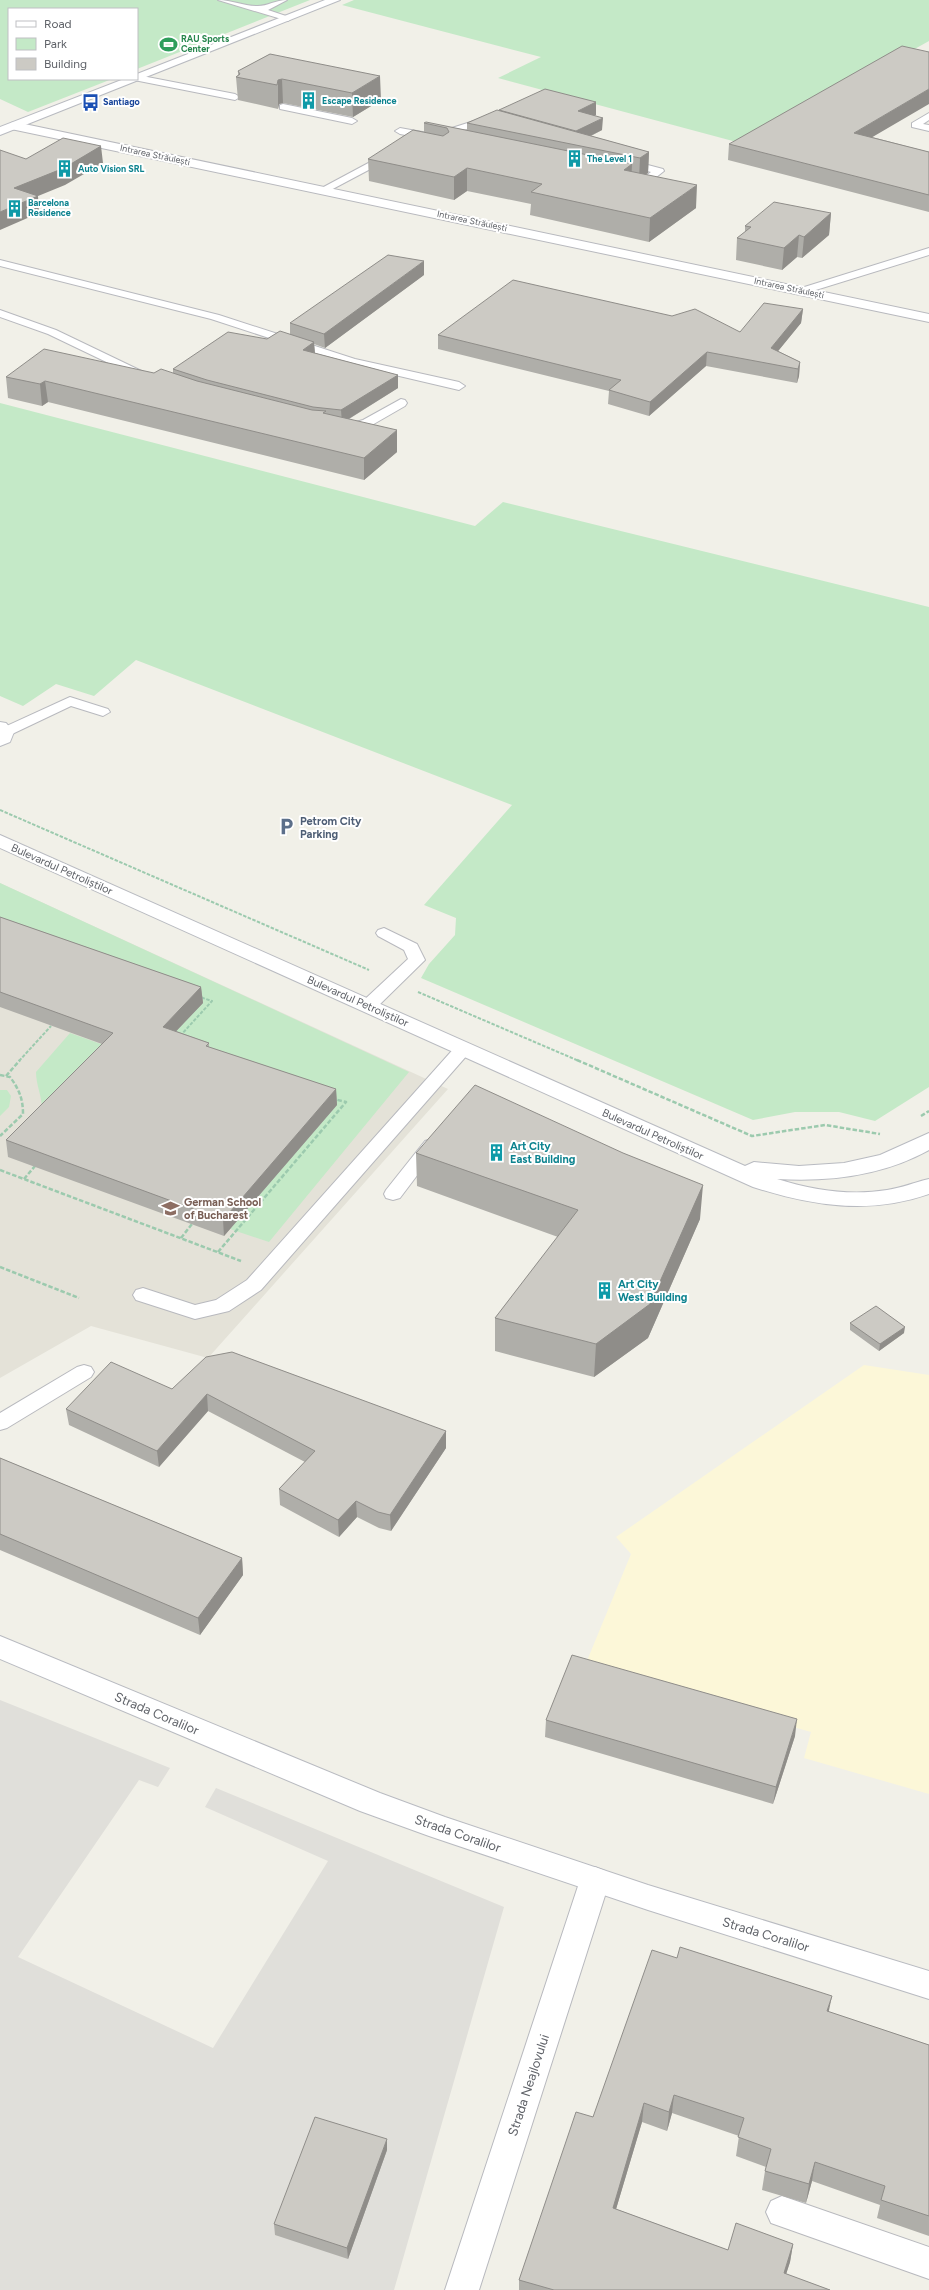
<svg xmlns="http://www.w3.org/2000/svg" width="929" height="2290" font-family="Figtree,sans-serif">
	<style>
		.industrial { fill: #e0dfda }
		.education { fill: #e4e2d8 }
		.green { fill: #c4e9c7 }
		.sand { fill: #fcf7d8 }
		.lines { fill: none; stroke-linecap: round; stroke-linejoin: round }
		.lane-casing { stroke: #b8b9be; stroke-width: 2 }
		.street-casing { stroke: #b8b9be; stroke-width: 2 }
		.secondary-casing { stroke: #b9bbc1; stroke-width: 2 }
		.path-far1 { stroke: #9ccaae; stroke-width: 2; stroke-dasharray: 3.5 1.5; stroke-linecap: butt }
		.path { stroke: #9ccaae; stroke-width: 2.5; stroke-dasharray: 4.5 2; stroke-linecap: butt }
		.lane { fill: #fff; fill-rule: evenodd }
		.street { fill: #fff; fill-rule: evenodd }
		.secondary { fill: #fff; fill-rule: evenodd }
		.wall { fill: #afaea9 }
		.shaded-wall { fill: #8f8d89 }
		.building { fill: #cccac4; stroke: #8f8d89 }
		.labels { text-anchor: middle; stroke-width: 4; stroke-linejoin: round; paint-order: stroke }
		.far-leisure-label { font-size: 9px; font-weight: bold; fill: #27864d; stroke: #fff; text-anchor: start }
		.far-culture-label { font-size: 9px; font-weight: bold; fill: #0d838f; stroke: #fff; text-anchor: start }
		.far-transit-label { font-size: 9px; font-weight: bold; fill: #164399; stroke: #fff; text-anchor: start }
		.far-street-label { font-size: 9px; fill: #5f6268; stroke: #fff }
		.service-label { font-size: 11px; font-weight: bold; fill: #4e5e75; stroke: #fff; text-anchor: start }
		.street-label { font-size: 11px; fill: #5f6268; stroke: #fff }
		.culture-label { font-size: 11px; font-weight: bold; fill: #0d838f; stroke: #fff; text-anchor: start }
		.education-label { font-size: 11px; font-weight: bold; fill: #785e54; stroke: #fff; text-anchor: start }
		.near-street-label { font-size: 13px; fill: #5f6268; stroke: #fff }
	</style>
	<rect width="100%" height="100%" fill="#f1f0e8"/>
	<!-- industrial -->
	<path class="industrial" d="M 0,1700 L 170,1768 L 158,1787 L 139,1780 L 18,1957 L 213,2048 L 328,1861 L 205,1807 L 216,1788 L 504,1907 L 394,2290 L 0,2290 Z"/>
	<!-- education -->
	<path class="education" d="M 0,883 L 448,1089 L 208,1358 L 91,1326 L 0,1378 Z"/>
	<!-- green -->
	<path class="green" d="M 0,0 L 310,0 L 137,69 L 137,9 L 9,9 L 9,79 L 112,79 L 28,112 L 0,99 Z
		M 354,0 L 929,0 L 929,41 L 744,144 L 498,78 L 541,57 L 342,5 Z
		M 0,403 L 475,526 L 503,502 L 929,607 L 929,1087 L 875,1121 L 839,1112 L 795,1112 L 753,1120 L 421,978 L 429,964 L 455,935 L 456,918 L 424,905 L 512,805 L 136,660 L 94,696 L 56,684 L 23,706 L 0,696 Z
		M 0,883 L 409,1072 L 269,1242 L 230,1229 L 336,1105 L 165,1043 L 202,1003 L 0,932 Z
		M 70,1033 L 115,1049 L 42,1109 C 42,1096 36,1085 36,1072 Z
		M 0,1090 L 7,1090 L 11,1096 L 9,1107 L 0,1116 Z"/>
	<!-- sand -->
	<path class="sand" d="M 864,1365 L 929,1375 L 929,1794 L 804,1758 L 811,1732 L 584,1668 L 631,1554 L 616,1537 Z"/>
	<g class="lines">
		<defs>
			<path id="lane" d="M 218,0 C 232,0 243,6 256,6 C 266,7 275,0 287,0 L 268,10 L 292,18 L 288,21 Z
				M 137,75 L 235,94 L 240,97 L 235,100 L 134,80 L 137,79 Z
				M 283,104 L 352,118 L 357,121 L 352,124 L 280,109 L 280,105 Z
				M 929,113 L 929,120 L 923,124 L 929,125 L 929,131 L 912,127 L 912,123 Z
				M 477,120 L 482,123 L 480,125 L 433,140 L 400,134 L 395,131 L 400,128 L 433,134 Z
				M 389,152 L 393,153 L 393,157 L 327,192 L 323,193 L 318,190 Z
				M 625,159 L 663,169 L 664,171 L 645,186 L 626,184 L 626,180 L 639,181 L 651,172 L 621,164 L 621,160 Z
				M 929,248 L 929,255 L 806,293 L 798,293 L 796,291 L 798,289 Z
				M 0,260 L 219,315 L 355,359 L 459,382 L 465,386 L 459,390 L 348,364 L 211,319 L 0,266 Z
				M 0,310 L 56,330 L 156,378 L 154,381 L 146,381 L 48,334 L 0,317 Z
				M 401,399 L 405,400 L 407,403 L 405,406 L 372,425 L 345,433 L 339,429 L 341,426 L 363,420 Z
				M 70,697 L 108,709 L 110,712 L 103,716 L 71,706 L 10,735 L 0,735 L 0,729 Z
				M 384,928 L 417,944 L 425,960 L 375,1009 L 363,1009 L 361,1005 L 363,1001 L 408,959 L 404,950 L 378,936 L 376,933 L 378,930 Z
				M 463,1044 L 469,1045 L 472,1049 L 469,1053 L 261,1290 L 229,1311 L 195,1319 L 136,1300 L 133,1295 L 136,1290 L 143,1288 L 195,1305 L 216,1300 L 247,1280 L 457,1045 Z
				M 431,1139 L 437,1141 L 440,1145 L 437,1149 L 400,1198 L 393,1200 L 386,1198 L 384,1194 L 386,1190 L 425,1141 Z
				M 84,1365 L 91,1367 L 94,1372 L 91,1377 L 7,1428 L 0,1430 L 0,1413 L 77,1367 Z"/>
			<path id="street" d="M 15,122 L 929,314 L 929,322 L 11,129 L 9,126 L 11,123 Z
				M 595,1867 L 605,1871 L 610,1880 L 479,2290 L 445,2290 L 580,1880 L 585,1871 Z
				M 782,2196 L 929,2247 L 929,2279 L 771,2223 L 766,2212 L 771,2201 Z"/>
			<path id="secondary" d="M 325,0 L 340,0 L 0,135 L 0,127 L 124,79 L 137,79 L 137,74 Z
				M 0,722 L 6,723 L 14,732 L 10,742 L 0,746 Z
				M 0,835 L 745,1166 L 754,1162 L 799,1166 L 844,1163 L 880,1155 L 929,1133 L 929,1150 C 882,1176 830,1182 777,1179 C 812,1190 850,1196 887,1190 C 902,1188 915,1182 929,1179 L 929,1194 C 869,1215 812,1206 753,1187 L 0,848 Z
				M 0,1636 L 380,1793 L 445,1817 L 648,1885 L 929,1971 L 929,1999 L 648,1910 L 429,1836 L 360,1811 L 0,1659 Z"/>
		</defs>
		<!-- lane casing -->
		<use href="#lane" class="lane-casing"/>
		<!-- street casing -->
		<use href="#street" class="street-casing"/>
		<!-- secondary casing -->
		<use href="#secondary" class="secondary-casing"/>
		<!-- path-far1 -->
		<path class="path-far1" d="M 0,810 L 369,970
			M 418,992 L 579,1061
			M 180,1036 L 212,1001 L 200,997
			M 19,1061 L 51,1026"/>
		<!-- path -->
		<path class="path" d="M 577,1060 L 752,1136 L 825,1125 L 880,1134
			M 0,1075 L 10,1077 C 19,1089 23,1099 23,1114 L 0,1136
			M 6,1076 L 20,1060
			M 921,1116 L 929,1111
			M 0,1170 L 241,1261
			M 24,1179 L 35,1166
			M 181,1238 L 192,1224
			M 218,1252 L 346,1102 L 334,1099
			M 0,1267 L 79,1298"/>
		<!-- lane -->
		<use href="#lane" class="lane"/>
		<!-- street -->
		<use href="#street" class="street"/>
		<!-- secondary -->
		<use href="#secondary" class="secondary"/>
	</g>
	<!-- wall -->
	<path class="wall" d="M 270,54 L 381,100 L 353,117 L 283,103 L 279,104 L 278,109 L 238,100 L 236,77 L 238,75 L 238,71 Z
		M 596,102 L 596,115 L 594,116 L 602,130 L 591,136 L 649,152 L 648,173 L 645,174 L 696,208 L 649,242 L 530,215 L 531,204 L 467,191 L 454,200 L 369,181 L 368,159 L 424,133 L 424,123 L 467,130 L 467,123 L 499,111 L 499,110 Z
		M 872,137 L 929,152 L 929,212 L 728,160 L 729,144 Z
		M 831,213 L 829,235 L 802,258 L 797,257 L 782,270 L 736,260 L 737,238 L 745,232 L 745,226 Z
		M 424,275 L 325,348 L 314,344 L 315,353 L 398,375 L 398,388 L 349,419 L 397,452 L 364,480 L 48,402 L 42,406 L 8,398 L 6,377 L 173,373 L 173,369 L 267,339 L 290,334 L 290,323 Z
		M 803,309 L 801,323 L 778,351 L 800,362 L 799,376 L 797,383 L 706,366 L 649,416 L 608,404 L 609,391 L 438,349 L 438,335 L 672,316 L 740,332 Z
		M 0,917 L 201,987 L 203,1003 L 176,1031 L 209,1043 L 209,1047 L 336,1089 L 337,1105 L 224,1236 L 8,1157 L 6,1140 L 102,1044 L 0,1007 Z
		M 416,1153 L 700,1219 L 648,1338 L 594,1377 L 495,1351 L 495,1318 L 558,1237 L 417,1186 Z
		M 850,1323 L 904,1333 L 879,1351 L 850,1330 Z
		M 172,1389 L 446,1431 L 446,1448 L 391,1531 L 379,1528 L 357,1517 L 339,1537 L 280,1505 L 279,1489 L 305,1462 L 208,1411 L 159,1467 L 69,1425 L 66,1409 Z
		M 0,1458 L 242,1558 L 243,1575 L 200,1635 L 0,1550 Z
		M 546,1720 L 795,1736 L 773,1804 L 545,1737 Z
		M 829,2012 L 929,2045 L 929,2236 L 877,2218 L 880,2205 L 812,2181 L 806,2203 L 762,2190 L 765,2171 L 766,2167 L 736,2156 L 739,2136 L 672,2113 L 667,2131 L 642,2122 L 616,2209 L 728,2250 L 793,2244 L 790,2262 L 786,2274 L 830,2290 L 519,2290 L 519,2280 L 593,2117 Z
		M 387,2150 L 348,2259 L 275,2235 L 274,2224 Z"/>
	<!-- shaded-wall -->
	<path class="shaded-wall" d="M 380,76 L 381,100 L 353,117 L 352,93 Z
		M 282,79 L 283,103 L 279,104 L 278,109 L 278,80 Z
		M 929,89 L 929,104 L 852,149 L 854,133 Z
		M 596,102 L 596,115 L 578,124 L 578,111 Z
		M 603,118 L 602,130 L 576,143 L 576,131 Z
		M 101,146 L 103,163 L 65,185 L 16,205 L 14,188 Z
		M 649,152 L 648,173 L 639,179 L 640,158 Z
		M 632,164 L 631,187 L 624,170 Z
		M 467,168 L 467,191 L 454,200 L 454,177 Z
		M 697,185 L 696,208 L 649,242 L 650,218 Z
		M 38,196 L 39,213 L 0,230 L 0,212 Z
		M 831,213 L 829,235 L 802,258 L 804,237 Z
		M 799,235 L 797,257 L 782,270 L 784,248 Z
		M 424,261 L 424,275 L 325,348 L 324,334 Z
		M 803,309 L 801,323 L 770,361 L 771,348 Z
		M 314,342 L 315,355 L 303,350 Z
		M 707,352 L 706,366 L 649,416 L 650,402 Z
		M 800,362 L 799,376 L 797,383 L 798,369 Z
		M 398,375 L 398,388 L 342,423 L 341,410 Z
		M 45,381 L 48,402 L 42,406 L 40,384 Z
		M 397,430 L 397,452 L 364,480 L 364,458 Z
		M 201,987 L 203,1003 L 165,1043 L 163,1027 Z
		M 336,1089 L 337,1105 L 224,1236 L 223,1220 Z
		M 703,1185 L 700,1219 L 648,1338 L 594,1377 L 596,1344 Z
		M 905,1327 L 904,1333 L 879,1351 L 880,1344 Z
		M 207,1394 L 208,1411 L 159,1467 L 157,1451 Z
		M 446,1431 L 446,1448 L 391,1531 L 390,1515 Z
		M 356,1501 L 357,1517 L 339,1537 L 338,1520 Z
		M 242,1558 L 243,1575 L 200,1635 L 198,1618 Z
		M 797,1719 L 795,1736 L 773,1804 L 776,1787 Z
		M 832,1996 L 828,2015 L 827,2011 Z
		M 674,2095 L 672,2113 L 667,2131 L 669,2112 Z
		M 644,2103 L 642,2122 L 611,2226 L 613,2208 Z
		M 387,2139 L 387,2150 L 348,2259 L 347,2248 Z
		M 815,2162 L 812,2181 L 806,2203 L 809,2184 Z
		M 793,2244 L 790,2262 L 781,2290 L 784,2273 Z"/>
	<!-- building -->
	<path class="building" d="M 902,46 L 929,52 L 929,89 L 854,133 L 929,152 L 929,195 L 729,144 Z
		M 270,54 L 380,76 L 352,93 L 282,79 L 278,80 L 277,85 L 236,77 L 240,74 L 238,71 Z
		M 545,89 L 596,102 L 578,111 L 603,118 L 576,131 L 499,110 Z
		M 497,110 L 649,152 L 640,158 L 467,123 Z
		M 426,122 L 632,164 L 624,170 L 697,185 L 650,218 L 531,192 L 542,184 L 467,168 L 454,177 L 368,159 L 413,130 L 443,136 L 449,132 L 447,128 L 424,123 Z
		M 63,138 L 101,146 L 64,168 L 14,188 L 38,196 L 0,212 L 0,150 L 26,159 Z
		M 774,202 L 831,213 L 804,237 L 799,235 L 784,248 L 737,238 L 751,227 L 745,226 Z
		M 388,255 L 424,261 L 324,334 L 290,323 Z
		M 513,280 L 672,316 L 695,309 L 740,332 L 764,303 L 803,309 L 771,348 L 800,362 L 798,369 L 707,352 L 650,402 L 609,390 L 621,380 L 438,335 Z
		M 280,331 L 314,342 L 303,350 L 398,375 L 341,410 L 313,407 L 207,380 L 173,369 L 228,332 L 267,339 Z
		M 44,349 L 154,373 L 161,369 L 197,381 L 312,410 L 326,411 L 323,413 L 397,430 L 364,458 L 45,381 L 40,384 L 6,377 Z
		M 0,917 L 201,987 L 163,1027 L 209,1043 L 206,1046 L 336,1089 L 223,1220 L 6,1140 L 113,1033 L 0,992 Z
		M 475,1085 L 623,1153 L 703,1185 L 650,1304 L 596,1344 L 495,1318 L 578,1210 L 416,1153 Z
		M 876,1306 L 905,1327 L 880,1344 L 850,1323 Z
		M 232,1352 L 446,1431 L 390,1515 L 378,1512 L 356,1501 L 338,1520 L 279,1489 L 315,1451 L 207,1394 L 157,1451 L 66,1409 L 111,1362 L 172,1389 L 206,1357 Z
		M 0,1458 L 242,1558 L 198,1618 L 0,1534 Z
		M 572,1655 L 797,1719 L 776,1787 L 546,1720 Z
		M 680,1947 L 832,1996 L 827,2011 L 929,2045 L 929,2216 L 881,2200 L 885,2186 L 815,2162 L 809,2184 L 765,2171 L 771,2149 L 738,2137 L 744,2118 L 674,2095 L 669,2112 L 644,2103 L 613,2208 L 728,2250 L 736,2223 L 793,2244 L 784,2273 L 830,2290 L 554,2290 L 519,2280 L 576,2112 L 593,2117 L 652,1950 L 677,1958 Z
		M 315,2117 L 387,2139 L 347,2248 L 274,2224 Z"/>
	<!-- icons -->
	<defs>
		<symbol id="stadium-bare" viewBox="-9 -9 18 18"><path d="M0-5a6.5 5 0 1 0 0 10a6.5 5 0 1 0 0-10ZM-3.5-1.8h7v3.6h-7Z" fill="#2e9e5b" stroke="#fff" stroke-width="2.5" paint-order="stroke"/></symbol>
		<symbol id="building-bare" viewBox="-9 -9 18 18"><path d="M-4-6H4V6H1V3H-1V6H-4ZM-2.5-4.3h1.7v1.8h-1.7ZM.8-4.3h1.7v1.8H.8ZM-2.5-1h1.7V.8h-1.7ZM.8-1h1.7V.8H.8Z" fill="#0f9aa8" stroke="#fff" stroke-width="2.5" paint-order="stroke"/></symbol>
		<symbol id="bus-bare" viewBox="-9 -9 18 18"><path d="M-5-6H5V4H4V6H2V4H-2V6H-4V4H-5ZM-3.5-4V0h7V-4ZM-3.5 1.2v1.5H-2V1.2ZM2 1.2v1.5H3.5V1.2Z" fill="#1a4fb4" stroke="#fff" stroke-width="2.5" paint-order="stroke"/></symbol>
		<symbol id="parking-bare" viewBox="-9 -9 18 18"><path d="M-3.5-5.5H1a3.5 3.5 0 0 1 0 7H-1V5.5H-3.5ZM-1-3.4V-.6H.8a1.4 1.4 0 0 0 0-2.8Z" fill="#5c6f8a" stroke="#fff" stroke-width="2.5" paint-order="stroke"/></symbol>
		<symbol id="school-bare" viewBox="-9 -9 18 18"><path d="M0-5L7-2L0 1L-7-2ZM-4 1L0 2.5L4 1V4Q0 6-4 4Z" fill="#8d6e63" stroke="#fff" stroke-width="2.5" paint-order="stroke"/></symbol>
	</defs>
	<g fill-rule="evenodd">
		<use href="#stadium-bare" x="156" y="32" width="25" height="25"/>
		<use href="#building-bare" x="296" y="88" width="25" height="25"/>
		<use href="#bus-bare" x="78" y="90" width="25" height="25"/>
		<use href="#building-bare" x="562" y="146" width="25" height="25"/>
		<use href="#building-bare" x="52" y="156" width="25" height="25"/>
		<use href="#building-bare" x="2" y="196" width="25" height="25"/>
		<use href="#parking-bare" x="274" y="814" width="25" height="25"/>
		<use href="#building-bare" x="484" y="1140" width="25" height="25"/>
		<use href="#school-bare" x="158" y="1196" width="25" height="25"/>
		<use href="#building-bare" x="592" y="1278" width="25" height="25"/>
	</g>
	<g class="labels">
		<!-- far-leisure labels -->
		<g class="far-leisure-label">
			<text x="181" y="42">RAU Sports<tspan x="181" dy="10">Center</tspan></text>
		</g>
		<!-- far-culture labels -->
		<g class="far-culture-label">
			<text x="322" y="104">Escape Residence</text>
			<text x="587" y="162">The Level 1</text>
			<text x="78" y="172">Auto Vision SRL</text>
			<text x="28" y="206">Barcelona<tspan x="28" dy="10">Residence</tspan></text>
		</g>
		<!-- far-transit labels -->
		<g class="far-transit-label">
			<text x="103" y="105">Santiago</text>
		</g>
		<!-- far-street labels -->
		<g class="far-street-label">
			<text transform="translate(155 155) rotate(12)" y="3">Intrarea Străulești</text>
			<text transform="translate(472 221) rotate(12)" y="3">Intrarea Străulești</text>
			<text transform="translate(789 288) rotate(12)" y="3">Intrarea Străulești</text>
		</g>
		<!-- service labels -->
		<g class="service-label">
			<text x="300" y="825">Petrom City<tspan x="300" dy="13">Parking</tspan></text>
		</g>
		<!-- street labels -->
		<g class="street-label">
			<text transform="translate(62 869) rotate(24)" y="4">Bulevardul Petroliștilor</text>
			<text transform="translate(358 1001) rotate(24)" y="4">Bulevardul Petroliștilor</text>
			<text transform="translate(653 1134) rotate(24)" y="4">Bulevardul Petroliștilor</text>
		</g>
		<!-- culture labels -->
		<g class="culture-label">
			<text x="510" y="1150">Art City<tspan x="510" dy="13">East Building</tspan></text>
			<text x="618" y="1288">Art City<tspan x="618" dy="13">West Building</tspan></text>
		</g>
		<!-- education labels -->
		<g class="education-label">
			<text x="184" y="1206">German School<tspan x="184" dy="13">of Bucharest</tspan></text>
		</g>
		<!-- near-street labels -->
		<g class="near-street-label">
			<text transform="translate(157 1713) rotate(23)" y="5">Strada Coralilor</text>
			<text transform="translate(458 1833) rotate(19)" y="5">Strada Coralilor</text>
			<text transform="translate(766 1934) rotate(17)" y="5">Strada Coralilor</text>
			<text transform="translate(528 2085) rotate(-72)" y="5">Strada Neajlovului</text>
		</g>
	</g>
	<!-- legend -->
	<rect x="8" y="8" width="130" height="72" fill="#ffffff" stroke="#bfc0c3"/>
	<rect x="16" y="21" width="20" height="6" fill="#ffffff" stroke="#bfc0c3"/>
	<text x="44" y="28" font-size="12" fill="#5f6268">Road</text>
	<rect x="16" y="38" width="20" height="12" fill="#c4e9c7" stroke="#bfc0c3"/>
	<text x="44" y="48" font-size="12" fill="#5f6268">Park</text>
	<rect x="16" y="58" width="20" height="12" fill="#cccac4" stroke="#bfc0c3"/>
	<text x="44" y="68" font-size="12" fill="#5f6268">Building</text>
</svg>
